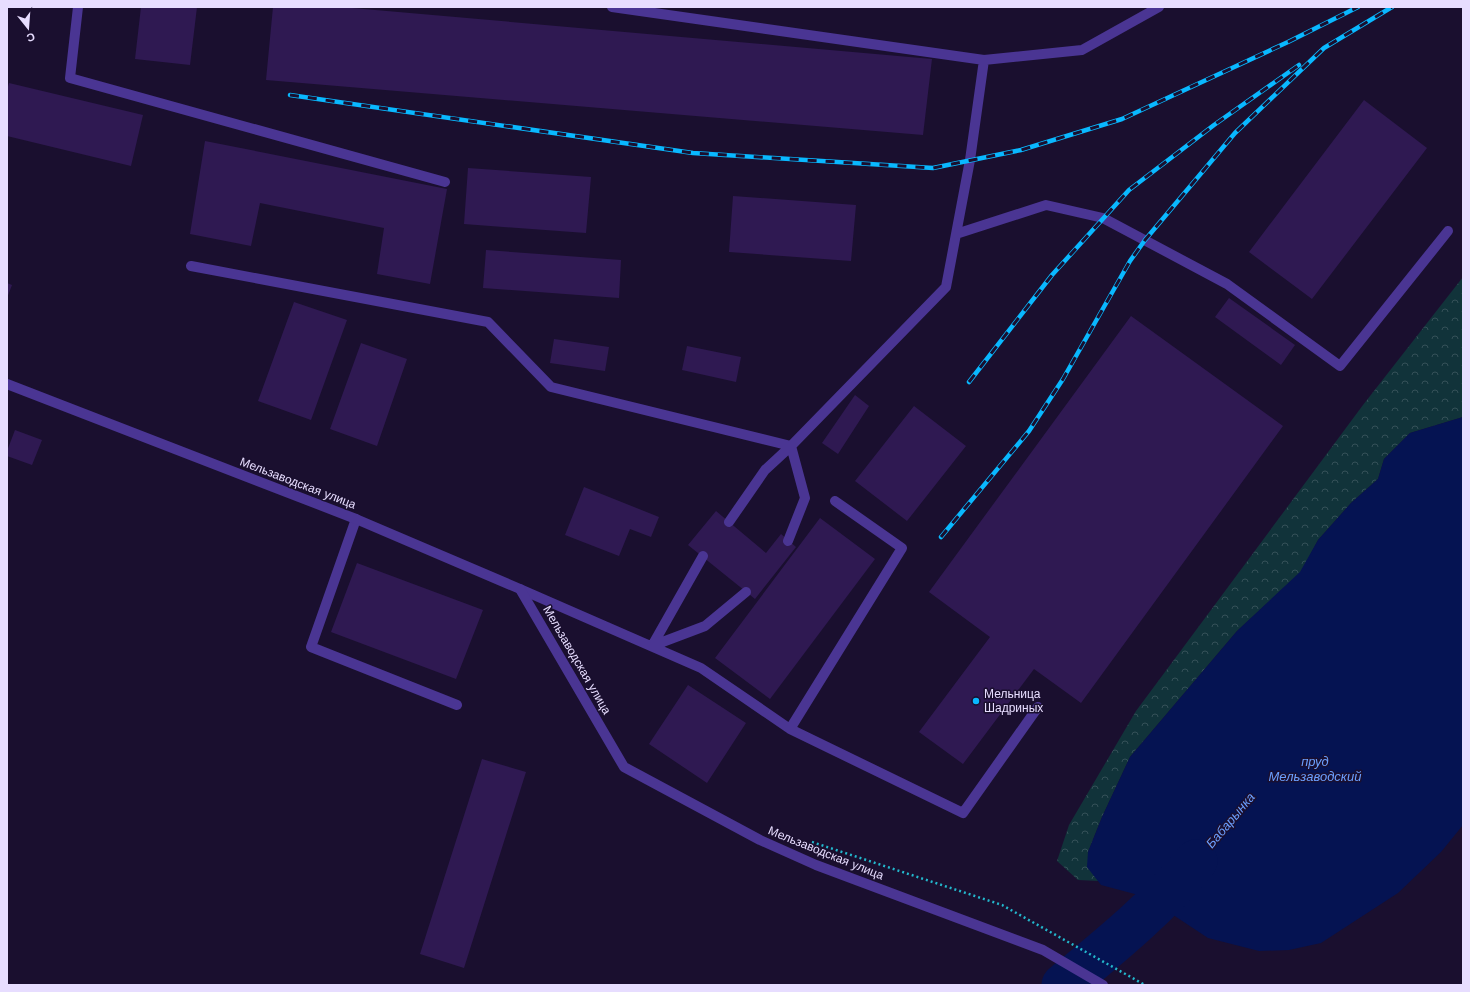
<svg xmlns="http://www.w3.org/2000/svg" width="1470" height="992" font-family="'Work Sans',sans-serif">
	<style>
		.forest { fill: url(#forest-crowns) }
		.water { fill: #051352 }
		.lines { fill: none; stroke-linecap: round; stroke-linejoin: round }
		.river { stroke: #051352; stroke-width: 43 }
		.building { fill: #2f1952 }
		.path { stroke: #23b7cc; stroke-width: 2.5; stroke-dasharray: 2 3; stroke-linecap: butt }
		.lane { stroke: #4a3593; stroke-width: 10 }
		.street { stroke: #4a3593; stroke-width: 10 }
		.rail-casing { stroke: #09b8ff; stroke-width: 4.5 }
		.rail { stroke: #1a0f2f; stroke-width: 3; stroke-dasharray: 9; stroke-linecap: butt }
		.poi-dot { fill: #09b8ff; stroke: #1a0f2f; stroke-width: 1.5 }
		.labels { text-anchor: middle; stroke-width: 3; stroke-linejoin: round; paint-order: stroke }
		.street-label { font-size: 12px; fill: #e7ddff; stroke: #1a0f2f }
		.poi-label { font-size: 12px; fill: #e7ddff; stroke: #1a0f2f; text-anchor: start }
		.water-label { font-size: 13px; font-style: italic; fill: #6b9fff; stroke: #1a0f2f }
	</style>
	<defs>
		<pattern id="forest-crowns" width="20" height="18" patternUnits="userSpaceOnUse"><rect width="20" height="18" fill="#11333a"/><path d="M2 6a3 3 0 1 1 6 0M12 15a3 3 0 1 1 6 0" fill="none" stroke="#345058"/></pattern>
	</defs>
	<rect width="100%" height="100%" fill="#1a0f2f"/>
	<!-- forest -->
	<path class="forest" d="M 1463,277 L 1463,417 L 1410,433 L 1384,459 L 1378,479 L 1351,503 L 1318,540 L 1301,572 L 1237,631 L 1130,757 L 1102,817 L 1088,852 L 1099,881 L 1078,880 L 1057,861 L 1069,825 L 1136,711 L 1363,405 Z"/>
	<!-- water -->
	<path class="water" d="M 1463,417 L 1463,825 L 1441,852 L 1398,893 L 1321,943 L 1289,950 L 1259,951 L 1208,938 L 1146,897 L 1101,885 L 1087,867 L 1088,852 L 1102,817 L 1130,757 L 1237,631 L 1300,572 L 1318,540 L 1351,503 L 1378,479 L 1384,459 L 1410,433 Z"/>
	<g class="lines">
		<!-- river -->
		<path class="river" d="M 1063,985 C 1110,946 1157,908 1196,861"/>
	</g>
	<!-- building -->
	<path class="building" d="M 141,7 L 197,7 L 190,65 L 135,59 Z
		M 273,7 L 341,7 L 932,59 L 923,135 L 266,80 Z
		M 9,83 L 143,115 L 131,166 L 7,136 L 7,90 Z
		M 1364,100 L 1427,148 L 1312,299 L 1249,252 Z
		M 205,141 L 447,189 L 430,284 L 377,274 L 384,228 L 260,203 L 251,246 L 190,234 Z
		M 468,168 L 591,177 L 586,233 L 464,224 Z
		M 733,196 L 856,205 L 851,261 L 729,252 Z
		M 486,250 L 621,260 L 619,298 L 483,288 Z
		M 7,283 L 12,285 L 7,298 Z
		M 1229,298 L 1295,345 L 1281,365 L 1215,317 Z
		M 294,302 L 347,320 L 311,420 L 258,401 Z
		M 1131,316 L 1283,426 L 1081,703 L 1034,669 L 963,764 L 919,732 L 990,637 L 929,592 Z
		M 554,339 L 609,347 L 605,371 L 550,363 Z
		M 361,343 L 407,359 L 377,446 L 330,429 Z
		M 687,346 L 741,357 L 736,382 L 682,370 Z
		M 855,395 L 869,406 L 838,454 L 822,443 Z
		M 914,406 L 966,446 L 907,521 L 855,481 Z
		M 15,430 L 42,440 L 32,465 L 7,456 L 7,451 Z
		M 584,487 L 659,517 L 651,537 L 630,529 L 619,556 L 565,535 Z
		M 716,511 L 766,553 L 781,534 L 796,547 L 755,599 L 688,545 Z
		M 820,518 L 875,559 L 770,699 L 715,658 Z
		M 357,563 L 483,610 L 456,679 L 331,632 Z
		M 688,685 L 746,723 L 707,783 L 649,744 Z
		M 482,759 L 526,772 L 464,968 L 420,954 Z"/>
	<g class="lines">
		<!-- path -->
		<path class="path" d="M 812,842 L 1002,905 L 1145,985"/>
		<!-- lane -->
		<path class="lane" d="M 78,7 L 70,78 L 445,182
			M 612,7 L 984,60 L 1082,50 L 1159,7
			M 956,234 L 1046,205 L 1103,218 L 1227,284 L 1340,366 L 1448,231
			M 191,266 L 488,322 L 551,387 L 791,446 L 946,287 L 970,160 L 984,60
			M 356,519 L 311,647 L 457,705
			M 729,522 L 765,470 L 791,446 L 805,498 L 788,541
			M 520,589 L 701,668 L 790,729 L 963,813 L 1038,707
			M 652,646 L 705,626 L 746,592
			M 652,646 L 703,556
			M 790,729 L 902,548 L 835,501"/>
		<!-- street -->
		<path class="street" d="M 7,384 L 356,519 L 520,589 L 624,767 L 760,840 L 816,865 L 1043,950 L 1103,985"/>
		<defs>
			<path id="rail" d="M 290,95 L 693,153 L 933,168 L 1021,150 L 1122,119 L 1288,42 L 1358,7
				M 969,382 L 1052,275 L 1129,190 L 1214,125 L 1299,65
				M 941,537 L 1029,431 L 1063,379 L 1130,261 L 1145,240 L 1235,133 L 1324,48 L 1392,7"/>
		</defs>
		<!-- rail casing -->
		<use href="#rail" class="rail-casing"/>
		<!-- rail -->
		<use href="#rail" class="rail"/>
	</g>
	<!-- markers -->
	<circle class="poi-dot" cx="976" cy="701" r="4"/>
	<g class="labels">
		<!-- street labels -->
		<g class="street-label">
			<text transform="translate(298 483) rotate(21)" y="4">Мельзаводская улица</text>
			<text transform="translate(577 660) rotate(60)" y="4">Мельзаводская улица</text>
			<text transform="translate(826 853) rotate(22)" y="4">Мельзаводская улица</text>
		</g>
		<!-- poi labels -->
		<g class="poi-label">
			<text x="984" y="698">Мельница<tspan x="984" dy="14">Шадриных</tspan></text>
		</g>
		<!-- water labels -->
		<g class="water-label">
			<text x="1315" y="766">пруд<tspan x="1315" dy="15">Мельзаводский</tspan></text>
			<text transform="translate(1230 820) rotate(-50)" y="5">Бабарынка</text>
		</g>
	</g>
	<!-- border -->
	<rect width="1470" height="992" fill="none" stroke="#e7ddff" stroke-width="16"/>
	<!-- north arrow -->
	<g transform="translate(28 28) rotate(163)" stroke="#1a0f2f" stroke-width="3" paint-order="stroke">
	<path d="M0-3L7 15L0 10L-7 15Z" fill="#e7ddff"/>
	<text y="-6" font-size="11" font-weight="bold" text-anchor="middle" fill="#e7ddff">С</text>
	</g>
</svg>
